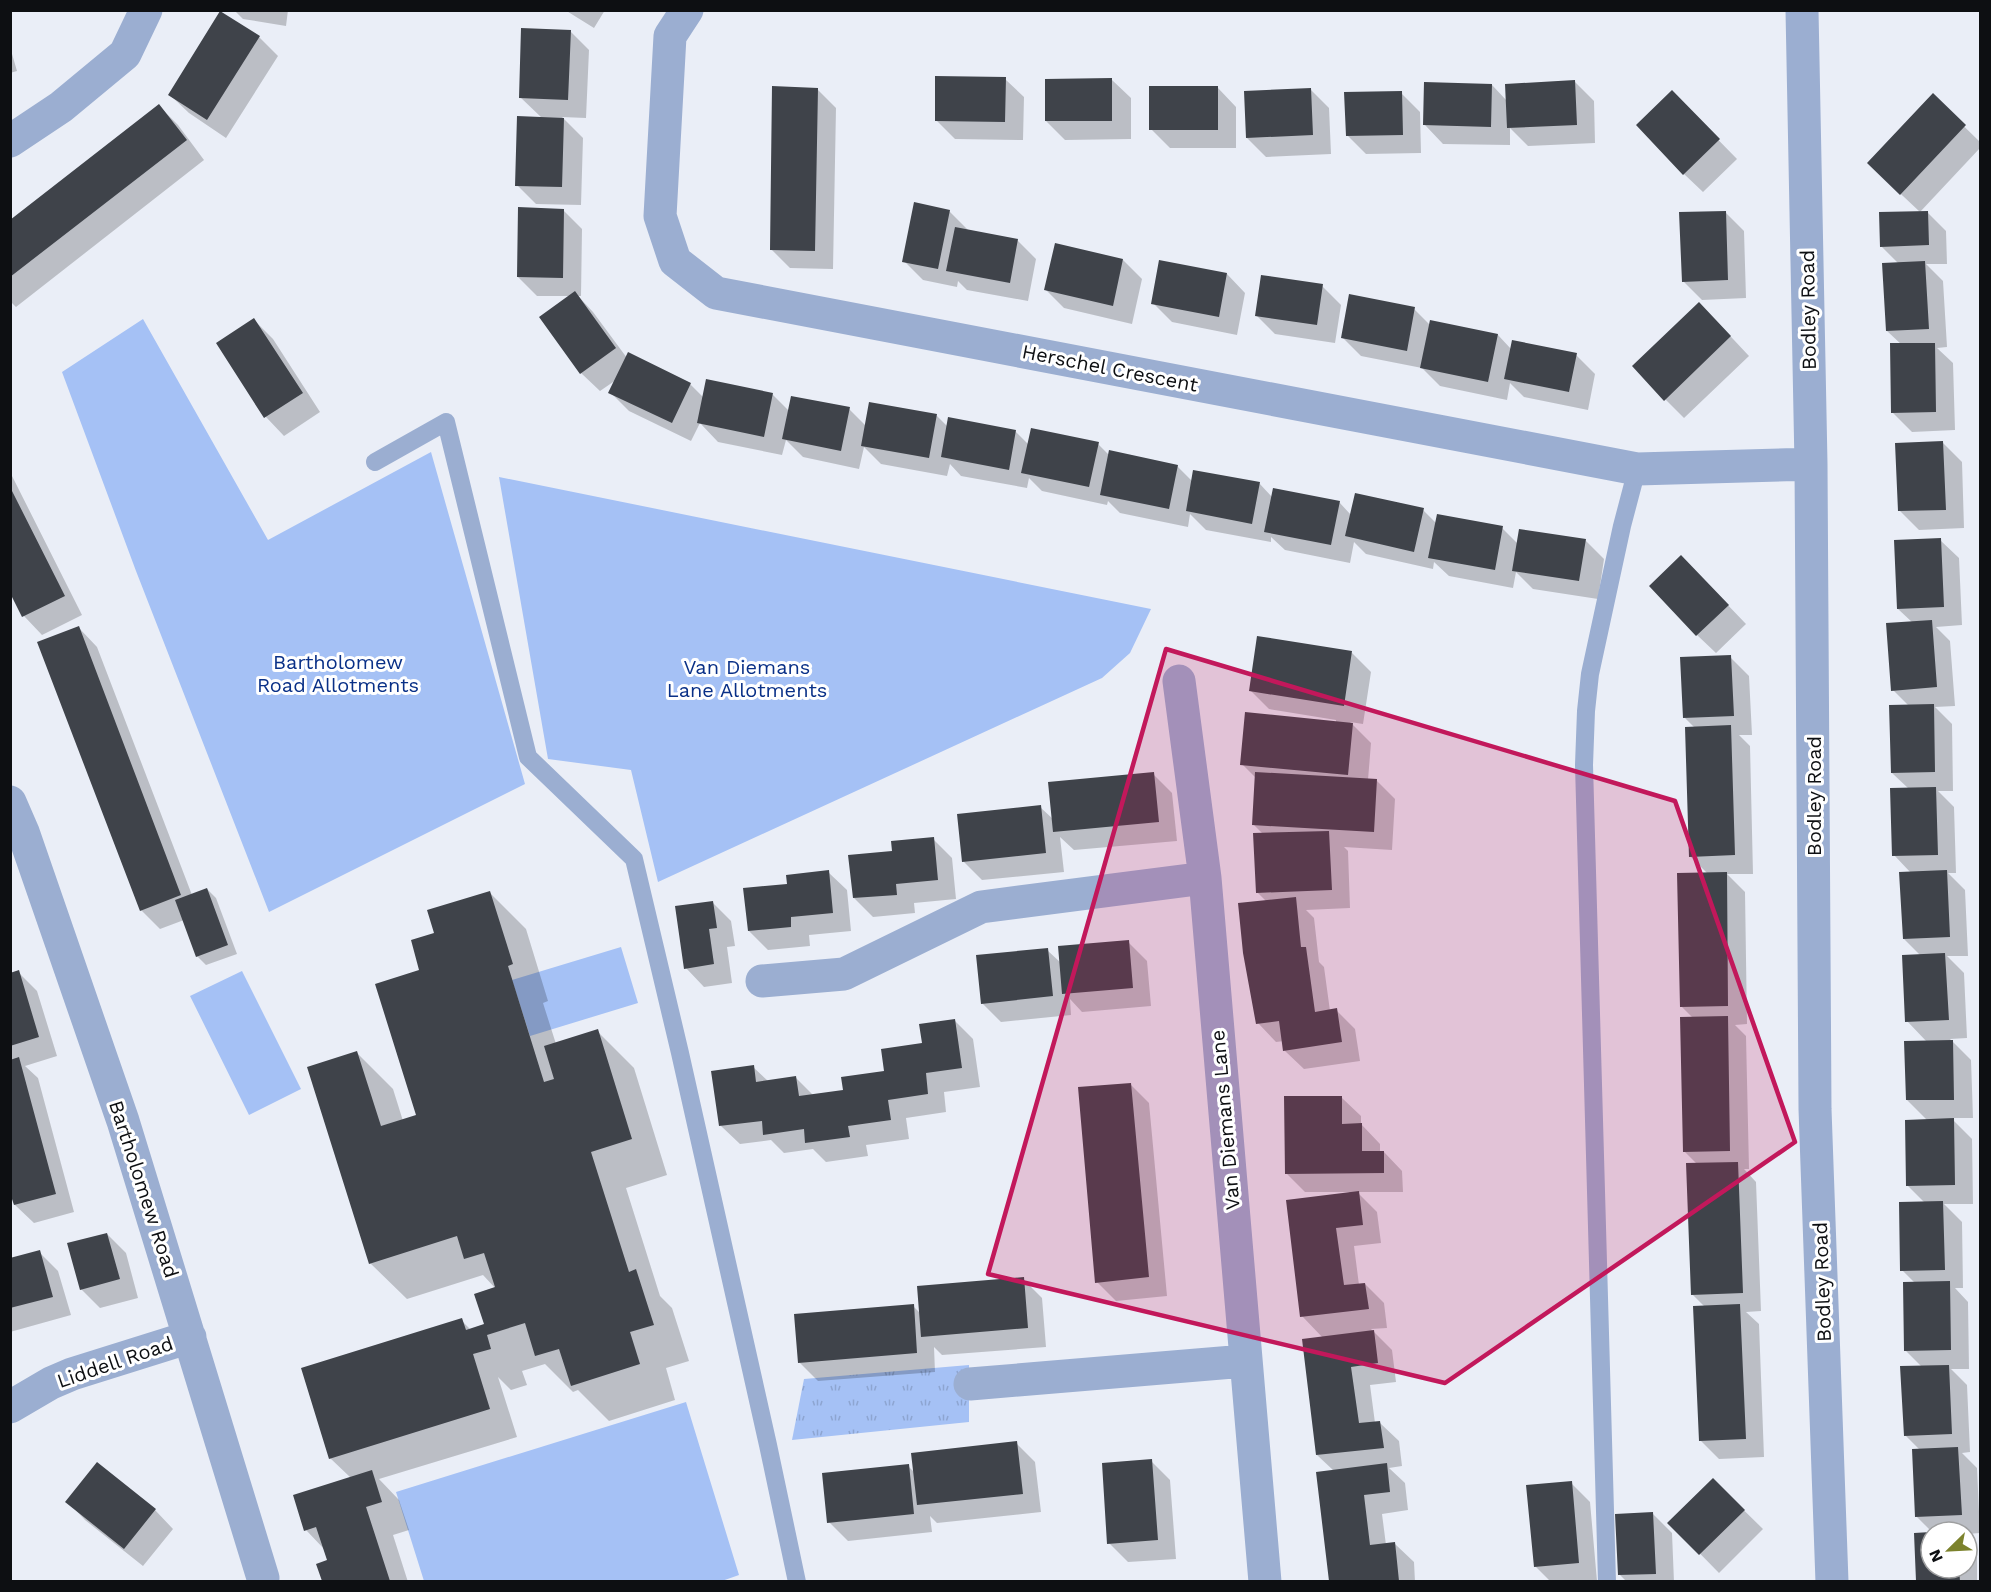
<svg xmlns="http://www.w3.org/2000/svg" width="1991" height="1592" font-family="'Work Sans',sans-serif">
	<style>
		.grass { fill: url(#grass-tufts) }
		.garden { fill: #a5c1f5 }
		.shadow { fill: #0003 }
		.building { fill: #3f434a }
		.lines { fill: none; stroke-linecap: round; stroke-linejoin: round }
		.lane { stroke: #9baed1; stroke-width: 18 }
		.street { stroke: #9baed1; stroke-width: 33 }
		.marked { fill: #c2185b; fill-opacity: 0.2; stroke: #c2185b; stroke-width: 4.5; stroke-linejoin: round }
		.labels { text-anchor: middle; stroke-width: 6; stroke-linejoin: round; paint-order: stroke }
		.street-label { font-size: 20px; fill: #0d0f12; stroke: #fff }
		.park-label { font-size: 20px; fill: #093087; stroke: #fff }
	</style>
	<defs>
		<pattern id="grass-tufts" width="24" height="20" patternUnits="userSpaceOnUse" patternTransform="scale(1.5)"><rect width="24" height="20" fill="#a5c1f5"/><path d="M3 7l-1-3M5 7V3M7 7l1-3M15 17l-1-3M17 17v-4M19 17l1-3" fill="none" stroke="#8da5d1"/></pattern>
	</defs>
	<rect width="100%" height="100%" fill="#eaeef7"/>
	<!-- grass -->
	<path class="grass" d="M 969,1365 L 969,1422 L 792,1440 L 804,1379 Z"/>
	<!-- garden -->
	<path class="garden" d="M 143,319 L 268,540 L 431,452 L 525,784 L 269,912 L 136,571 L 62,372 Z
		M 499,477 L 1151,609 L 1130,653 L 1102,678 L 658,882 L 631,770 L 548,759 Z
		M 621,947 L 638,1003 L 530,1036 L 512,980 Z
		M 242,971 L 301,1089 L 249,1115 L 190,996 Z
		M 686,1402 L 739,1575 L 719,1582 L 424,1581 L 396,1492 Z"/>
	<!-- shadow -->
	<path class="shadow" d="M 234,10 L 288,10 L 286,26 L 243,19 Z
		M 565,10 L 605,10 L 594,28 Z
		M 570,31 L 589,50 L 586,118 L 562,117 L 583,138 L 581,205 L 536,204 L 517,185 L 542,118 L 520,97 Z
		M 259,37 L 278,56 L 226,138 L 189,113 L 170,95 Z
		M 10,47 L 17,71 L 10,73 Z
		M 1005,79 L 1024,97 L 1023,140 L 955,139 L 936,120 Z
		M 1112,80 L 1131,98 L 1131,139 L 1065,140 L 1046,121 Z
		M 1575,82 L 1594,101 L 1595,143 L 1528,146 L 1510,128 L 1510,145 L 1443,144 L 1425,125 L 1492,85 L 1507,101 Z
		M 1218,88 L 1236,107 L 1236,148 L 1170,148 L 1151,129 Z
		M 817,89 L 836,108 L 833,269 L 790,268 L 771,249 Z
		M 1310,89 L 1329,108 L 1331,154 L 1266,157 L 1247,138 Z
		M 1401,93 L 1420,112 L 1421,153 L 1366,154 L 1347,135 Z
		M 1933,96 L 1980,142 L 1980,148 L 1920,212 L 1887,181 Z
		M 159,106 L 178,125 L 204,160 L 16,307 L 10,301 L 10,222 Z
		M 1690,111 L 1737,159 L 1703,192 L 1684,174 Z
		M 563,210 L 582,229 L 581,296 L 578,296 L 593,312 L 627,358 L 690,384 L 704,398 L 772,394 L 789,411 L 849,409 L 866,426 L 870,403 L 937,416 L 948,427 L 1015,431 L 1029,445 L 1098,444 L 1109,455 L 1177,466 L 1192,481 L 1259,483 L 1272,497 L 1339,502 L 1351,515 L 1423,510 L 1436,523 L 1502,528 L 1518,544 L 1585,540 L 1604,559 L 1598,599 L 1533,589 L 1516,572 L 1513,588 L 1449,576 L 1434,562 L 1433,569 L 1366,554 L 1354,542 L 1350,563 L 1285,550 L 1271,537 L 1271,542 L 1206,530 L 1190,514 L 1188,527 L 1120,513 L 1108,501 L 1107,505 L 1042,491 L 1029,478 L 1027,488 L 961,476 L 950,464 L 947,476 L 881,464 L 864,447 L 859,469 L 803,457 L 786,440 L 782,455 L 718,442 L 700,423 L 691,441 L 629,411 L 610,392 L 616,380 L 600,391 L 581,373 L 570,296 L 537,296 L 518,277 Z
		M 949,211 L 968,230 L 1017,240 L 1036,259 L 1028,301 L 967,290 L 958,281 L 957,287 L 923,280 L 904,261 Z
		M 1725,212 L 1744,231 L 1746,298 L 1702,300 L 1683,281 Z
		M 1927,212 L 1946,231 L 1947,264 L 1926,264 L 1943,281 L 1947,347 L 1937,348 L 1953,363 L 1955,430 L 1912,432 L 1893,413 L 1902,345 L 1887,331 L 1899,264 L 1881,246 Z
		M 1123,260 L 1142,279 L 1132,324 L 1064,308 L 1045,289 Z
		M 1227,274 L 1245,293 L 1237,335 L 1172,322 L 1153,303 Z
		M 1322,286 L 1341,305 L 1335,343 L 1275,334 L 1256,315 Z
		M 1414,309 L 1430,325 L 1498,335 L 1511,349 L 1576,355 L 1595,374 L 1588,410 L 1524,397 L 1510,383 L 1507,400 L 1440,386 L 1422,368 L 1361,356 L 1342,337 Z
		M 254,320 L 273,339 L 320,412 L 284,436 L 266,417 Z
		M 1718,323 L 1749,356 L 1684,418 L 1665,399 Z
		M 1943,443 L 1962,462 L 1964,528 L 1919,530 L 1900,511 Z
		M 10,472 L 82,615 L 42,635 L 24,616 L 10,590 Z
		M 1940,540 L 1959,558 L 1962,625 L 1936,627 L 1950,641 L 1955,706 L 1935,707 L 1952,724 L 1953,791 L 1938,791 L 1954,807 L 1956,873 L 1948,873 L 1965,890 L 1968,956 L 1947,956 L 1964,973 L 1967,1038 L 1950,1039 L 1971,1060 L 1973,1118 L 1951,1118 L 1972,1139 L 1973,1204 L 1944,1204 L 1962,1222 L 1963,1288 L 1955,1288 L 1968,1302 L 1969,1369 L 1951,1369 L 1967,1385 L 1970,1452 L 1962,1453 L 1977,1468 L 1980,1533 L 1967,1534 L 1967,1532 L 1932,1532 L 1916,1516 L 1920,1450 L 1905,1435 L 1922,1367 L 1906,1351 L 1915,1283 L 1902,1270 L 1925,1203 L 1908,1186 L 1928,1121 L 1907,1100 L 1927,1042 L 1907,1021 L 1921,956 L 1904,939 L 1911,873 L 1894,855 L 1909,789 L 1892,773 L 1909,706 L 1893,690 L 1913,623 L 1898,609 Z
		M 1700,576 L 1746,624 L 1716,653 L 1697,635 Z
		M 79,628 L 97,647 L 192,895 L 207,889 L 216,898 L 237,954 L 206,965 L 197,956 L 184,920 L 160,929 L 141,910 Z
		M 1352,653 L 1371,672 L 1363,724 L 1350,722 L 1371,743 L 1368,780 L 1376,780 L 1395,799 L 1392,850 L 1344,847 L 1348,851 L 1350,908 L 1306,910 L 1314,918 L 1319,962 L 1324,967 L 1330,1011 L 1336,1010 L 1355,1029 L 1360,1061 L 1304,1069 L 1285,1051 L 1284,1041 L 1276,1042 L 1258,1023 L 1266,901 L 1257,892 L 1263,834 L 1254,825 L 1256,778 L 1242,764 L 1336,722 L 1336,720 L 1269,709 L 1250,690 Z
		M 1730,657 L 1749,676 L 1752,735 L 1739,735 L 1750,746 L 1753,874 L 1727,874 L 1745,892 L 1747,1024 L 1735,1025 L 1746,1036 L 1749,1169 L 1744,1169 L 1756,1182 L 1761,1311 L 1746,1312 L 1759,1324 L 1764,1457 L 1719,1459 L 1700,1440 L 1705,1307 L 1692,1294 L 1698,1165 L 1684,1151 L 1693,1018 L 1681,1006 L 1708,874 L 1690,856 L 1695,728 L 1685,718 Z
		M 1153,774 L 1172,793 L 1177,841 L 1074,850 L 1060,837 L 1064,872 L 982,880 L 963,861 L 1040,807 L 1054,820 Z
		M 933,839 L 952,858 L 956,899 L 914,903 L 915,913 L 873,917 L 854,898 L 894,852 Z
		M 828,872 L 847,890 L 851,931 L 809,935 L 810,946 L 768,950 L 749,931 L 789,885 Z
		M 490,893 L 526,929 L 548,1001 L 543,1003 L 556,1044 L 597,1031 L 634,1068 L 667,1175 L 626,1188 L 660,1296 L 672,1308 L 689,1361 L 666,1368 L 675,1400 L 609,1421 L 578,1390 L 573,1392 L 545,1364 L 522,1371 L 527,1385 L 511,1390 L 498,1377 L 517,1437 L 379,1479 L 399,1500 L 409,1530 L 393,1535 L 408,1582 L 323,1582 L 318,1565 L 329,1561 L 325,1550 L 306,1530 L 351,1478 L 330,1458 L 461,1320 L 471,1330 L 486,1325 L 496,1289 L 483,1275 L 407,1299 L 370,1263 L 357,1053 L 393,1089 L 403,1121 L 418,1116 L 421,971 L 436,934 Z
		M 712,902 L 731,921 L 735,946 L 727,947 L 732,983 L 704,987 L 686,968 Z
		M 1128,942 L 1147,961 L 1151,1006 L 1082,1012 L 1070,999 L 1071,1015 L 1001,1022 L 982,1003 L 1047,950 L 1061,963 Z
		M 18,972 L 37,991 L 57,1056 L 25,1066 L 38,1078 L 74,1212 L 34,1223 L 15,1205 L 10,1188 L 10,974 Z
		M 955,1021 L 973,1039 L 980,1087 L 944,1092 L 946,1112 L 906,1118 L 909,1139 L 866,1145 L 868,1156 L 826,1162 L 813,1149 L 784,1153 L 771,1140 L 740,1144 L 721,1126 L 753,1067 L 768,1081 L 796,1078 L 813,1095 L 845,1091 L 886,1072 Z
		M 1130,1084 L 1149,1103 L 1167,1296 L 1116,1301 L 1097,1282 Z
		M 1342,1098 L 1361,1116 L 1361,1124 L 1380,1144 L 1380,1152 L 1384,1152 L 1402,1171 L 1403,1192 L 1357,1192 L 1377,1212 L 1381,1243 L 1354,1246 L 1359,1285 L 1365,1284 L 1384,1303 L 1387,1328 L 1371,1329 L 1392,1350 L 1396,1382 L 1370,1385 L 1375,1423 L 1380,1423 L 1399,1441 L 1402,1466 L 1389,1468 L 1405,1483 L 1408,1510 L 1382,1514 L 1386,1545 L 1395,1544 L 1414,1562 L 1415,1582 L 1330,1582 L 1318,1473 L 1334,1471 L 1317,1455 L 1323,1338 L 1302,1316 L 1349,1192 L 1305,1192 L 1286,1173 Z
		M 107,1234 L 126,1253 L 138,1298 L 100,1308 L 81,1289 Z
		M 39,1252 L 58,1271 L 71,1315 L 10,1332 L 10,1259 Z
		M 1023,1279 L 1042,1298 L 1046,1347 L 942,1355 L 934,1347 L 935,1372 L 818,1381 L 799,1362 L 913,1306 L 921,1314 Z
		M 1016,1443 L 1035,1462 L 1041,1512 L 937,1523 L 930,1516 L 932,1532 L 848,1541 L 829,1522 L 908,1466 L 915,1473 Z
		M 1151,1461 L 1170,1480 L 1176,1559 L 1128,1562 L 1109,1543 Z
		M 1713,1480 L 1763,1529 L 1719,1573 L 1670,1523 Z
		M 1571,1483 L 1590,1502 L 1597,1581 L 1551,1582 L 1535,1566 Z
		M 67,1501 L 155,1510 L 173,1529 L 143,1566 L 85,1520 Z
		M 1653,1514 L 1672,1533 L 1674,1582 L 1627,1582 L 1619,1574 Z
		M 1916,1534 L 1931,1534 L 1931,1568 L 1967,1568 L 1967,1542 L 1977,1552 L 1977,1582 L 1917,1582 Z"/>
	<!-- building -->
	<path class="building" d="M 220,11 L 260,36 L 207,120 L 168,95 Z
		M 521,28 L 571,30 L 568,100 L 519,98 Z
		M 935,76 L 1006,77 L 1005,122 L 935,121 Z
		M 1112,78 L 1112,121 L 1045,121 L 1045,79 Z
		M 1575,80 L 1577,125 L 1507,128 L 1505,84 Z
		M 1424,82 L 1492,84 L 1491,127 L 1423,125 Z
		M 772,86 L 818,88 L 815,251 L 770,250 Z
		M 1149,86 L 1218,86 L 1218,130 L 1149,130 Z
		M 1311,88 L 1313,135 L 1246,138 L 1244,91 Z
		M 1672,90 L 1720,139 L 1683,175 L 1636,125 Z
		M 1402,91 L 1403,135 L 1346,136 L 1344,92 Z
		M 1933,93 L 1966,125 L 1900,195 L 1867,163 Z
		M 159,104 L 187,140 L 10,277 L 10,220 Z
		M 517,116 L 564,118 L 562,187 L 515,186 Z
		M 914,202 L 950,210 L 938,269 L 902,262 Z
		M 518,207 L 564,209 L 563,278 L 517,277 Z
		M 1726,211 L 1728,280 L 1682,282 L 1679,212 Z
		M 1928,211 L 1929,245 L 1880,247 L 1879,212 Z
		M 955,227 L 1018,239 L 1010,283 L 946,271 Z
		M 1055,243 L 1123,259 L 1113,306 L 1044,290 Z
		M 1159,260 L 1227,273 L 1219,317 L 1151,304 Z
		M 1925,261 L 1929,329 L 1886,331 L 1882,263 Z
		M 1261,275 L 1323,284 L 1317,325 L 1255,316 Z
		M 575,291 L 616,348 L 580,374 L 539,317 Z
		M 1349,294 L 1415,307 L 1407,351 L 1341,338 Z
		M 1699,302 L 1731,336 L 1664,401 L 1632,366 Z
		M 254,318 L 303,393 L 264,418 L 216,343 Z
		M 1430,320 L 1498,334 L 1488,382 L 1420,368 Z
		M 1512,340 L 1577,353 L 1569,392 L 1504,379 Z
		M 1890,343 L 1935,343 L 1936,412 L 1891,413 Z
		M 628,352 L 691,383 L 672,423 L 608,393 Z
		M 706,379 L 773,393 L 764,437 L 697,423 Z
		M 791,396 L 850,407 L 841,451 L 782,439 Z
		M 869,402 L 937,414 L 929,458 L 861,446 Z
		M 948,417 L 1016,430 L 1009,470 L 941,457 Z
		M 1031,428 L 1099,442 L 1089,487 L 1021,473 Z
		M 1943,441 L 1946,510 L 1898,511 L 1895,443 Z
		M 1109,450 L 1178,465 L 1169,509 L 1100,495 Z
		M 1193,470 L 1260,482 L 1252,524 L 1186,511 Z
		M 10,487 L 65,596 L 22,617 L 10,593 Z
		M 1273,488 L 1340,501 L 1331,545 L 1264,532 Z
		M 1355,493 L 1424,508 L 1414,552 L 1345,536 Z
		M 1437,514 L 1503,526 L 1495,570 L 1428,558 Z
		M 1519,529 L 1586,539 L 1579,581 L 1512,571 Z
		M 1941,538 L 1944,607 L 1897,609 L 1894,540 Z
		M 1681,555 L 1729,605 L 1696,636 L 1649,586 Z
		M 1932,620 L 1937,687 L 1891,691 L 1886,623 Z
		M 79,626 L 181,895 L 140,911 L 37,642 Z
		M 1257,636 L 1352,651 L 1344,706 L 1249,691 Z
		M 1731,655 L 1734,716 L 1683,718 L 1680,657 Z
		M 1934,704 L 1935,772 L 1891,773 L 1889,705 Z
		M 1245,712 L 1353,723 L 1348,775 L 1240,765 Z
		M 1731,725 L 1735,855 L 1689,857 L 1685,727 Z
		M 1154,772 L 1159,822 L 1053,832 L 1048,782 Z
		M 1255,772 L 1377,779 L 1374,832 L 1252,825 Z
		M 1936,787 L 1938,855 L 1892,856 L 1890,788 Z
		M 1041,805 L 1046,853 L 962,862 L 957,814 Z
		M 1329,831 L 1332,890 L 1256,893 L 1253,833 Z
		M 934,837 L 938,880 L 896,884 L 897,895 L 853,898 L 848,855 L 892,851 L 891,841 Z
		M 829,870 L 833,913 L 791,917 L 791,927 L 748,931 L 743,888 L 787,884 L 786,875 Z
		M 1947,870 L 1950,937 L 1903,939 L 1899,872 Z
		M 1727,872 L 1728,1006 L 1680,1007 L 1677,873 Z
		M 207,888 L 228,945 L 196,957 L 175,900 Z
		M 490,891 L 513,964 L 508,966 L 544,1082 L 554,1079 L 544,1046 L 598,1029 L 632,1139 L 591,1152 L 629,1272 L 636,1269 L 654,1325 L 630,1332 L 640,1364 L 571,1386 L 559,1349 L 535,1356 L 525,1323 L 487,1335 L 491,1349 L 473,1354 L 490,1409 L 329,1459 L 301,1368 L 462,1318 L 466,1330 L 484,1324 L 474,1294 L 495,1287 L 484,1253 L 464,1259 L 457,1236 L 369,1264 L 307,1067 L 357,1051 L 381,1126 L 416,1115 L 375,984 L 419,970 L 411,940 L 434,933 L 427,910 Z
		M 1296,897 L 1301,947 L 1306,947 L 1315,1012 L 1337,1008 L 1342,1042 L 1283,1051 L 1279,1021 L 1256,1024 L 1243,953 L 1238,903 Z
		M 713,901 L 717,928 L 709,929 L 714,964 L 684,969 L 675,906 Z
		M 1129,940 L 1133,988 L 1062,994 L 1058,946 Z
		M 1048,948 L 1053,996 L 981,1004 L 976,955 Z
		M 1945,953 L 1949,1020 L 1905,1022 L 1902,955 Z
		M 19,970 L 39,1037 L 10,1046 L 10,973 Z
		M 1728,1016 L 1730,1151 L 1683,1152 L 1680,1017 Z
		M 955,1019 L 962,1068 L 926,1073 L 928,1094 L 888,1100 L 891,1120 L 848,1126 L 850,1137 L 805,1143 L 804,1129 L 763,1135 L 762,1121 L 719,1126 L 711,1071 L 754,1065 L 756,1082 L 796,1076 L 799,1096 L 843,1090 L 841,1077 L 884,1071 L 881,1049 L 922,1043 L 919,1024 Z
		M 1953,1040 L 1954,1100 L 1906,1100 L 1904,1041 Z
		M 19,1057 L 56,1194 L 14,1205 L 10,1193 L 10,1060 Z
		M 1131,1083 L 1149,1277 L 1095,1283 L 1078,1087 Z
		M 1284,1096 L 1342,1096 L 1342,1124 L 1362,1123 L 1362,1151 L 1384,1151 L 1384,1173 L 1285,1174 Z
		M 1954,1118 L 1955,1185 L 1906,1186 L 1905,1120 Z
		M 1738,1162 L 1743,1293 L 1691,1295 L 1686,1163 Z
		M 1359,1191 L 1363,1225 L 1336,1228 L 1344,1285 L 1365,1283 L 1369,1309 L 1300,1317 L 1286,1200 Z
		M 1943,1201 L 1945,1270 L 1900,1271 L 1899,1202 Z
		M 107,1233 L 120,1279 L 80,1290 L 67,1243 Z
		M 40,1250 L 53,1297 L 10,1308 L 10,1258 Z
		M 1024,1277 L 1028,1328 L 921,1337 L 917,1286 Z
		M 1950,1281 L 1951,1350 L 1904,1351 L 1903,1282 Z
		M 914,1304 L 917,1353 L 798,1363 L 794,1314 Z
		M 1740,1304 L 1746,1439 L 1699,1441 L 1693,1306 Z
		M 1374,1330 L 1378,1363 L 1351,1367 L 1359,1423 L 1380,1421 L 1384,1448 L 1316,1455 L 1302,1339 Z
		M 1949,1365 L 1952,1434 L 1904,1436 L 1900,1366 Z
		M 1017,1441 L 1023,1494 L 917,1505 L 911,1453 Z
		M 1958,1447 L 1962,1515 L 1915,1517 L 1912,1449 Z
		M 1152,1459 L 1158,1540 L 1107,1544 L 1102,1463 Z
		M 97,1462 L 156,1509 L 124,1549 L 65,1502 Z
		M 1387,1463 L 1390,1492 L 1364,1495 L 1370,1545 L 1395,1542 L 1399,1581 L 1329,1581 L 1316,1472 Z
		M 909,1464 L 914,1514 L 827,1523 L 822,1473 Z
		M 372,1470 L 382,1502 L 366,1507 L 390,1581 L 322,1581 L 316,1564 L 327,1560 L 316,1527 L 304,1531 L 293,1495 Z
		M 1713,1478 L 1745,1510 L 1699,1555 L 1667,1523 Z
		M 1572,1481 L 1579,1563 L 1534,1567 L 1526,1485 Z
		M 1653,1512 L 1656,1574 L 1618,1575 L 1615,1514 Z
		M 1931,1532 L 1931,1568 L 1959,1568 L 1960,1581 L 1916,1581 L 1914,1533 Z"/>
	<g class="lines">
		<!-- lane -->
		<path class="lane" d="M 375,462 L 446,422 L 528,757 L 634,859 L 680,1053 L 768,1445 L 797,1582
			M 1607,1582 L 1584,765 L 1586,711 L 1590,674 L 1622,526 L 1637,469"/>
		<!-- street -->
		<path class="street" d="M 687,10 L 670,36 L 660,216 L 675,261 L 716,293 L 1637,469 L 1811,464
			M 1802,10 L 1811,464 L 1815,1109 L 1832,1582
			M 10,141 L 61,107 L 125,54 L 146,10
			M 1179,681 L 1205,878 L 1265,1582
			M 10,802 L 23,832 L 123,1121 L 263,1578
			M 762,981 L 844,974 L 981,907 L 1205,878
			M 970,1384 L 1245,1361
			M 10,1407 L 51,1383 L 72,1374 L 190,1337"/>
	</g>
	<!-- marked area -->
	<path class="marked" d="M 1166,649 L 1675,801 L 1795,1142 L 1445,1383 L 988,1274 Z"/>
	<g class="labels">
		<!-- street labels -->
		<g class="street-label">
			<text transform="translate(1808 310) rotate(-91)" y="7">Bodley Road</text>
			<text transform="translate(1110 368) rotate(11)" y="7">Herschel Crescent</text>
			<text transform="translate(1814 796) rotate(-90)" y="7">Bodley Road</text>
			<text transform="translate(1225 1120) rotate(-95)" y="7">Van Diemans Lane</text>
			<text transform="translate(144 1189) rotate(72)" y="7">Bartholomew Road</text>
			<text transform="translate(1822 1282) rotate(-92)" y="7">Bodley Road</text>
			<text transform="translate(115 1362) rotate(-19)" y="7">Liddell Road</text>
		</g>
		<!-- park labels -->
		<g class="park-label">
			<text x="338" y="669">Bartholomew<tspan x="338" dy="23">Road Allotments</tspan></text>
			<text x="747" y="674">Van Diemans<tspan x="747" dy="23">Lane Allotments</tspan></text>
		</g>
	</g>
	<!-- border -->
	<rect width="1991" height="1592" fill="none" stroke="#0d0f12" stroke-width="24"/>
	<!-- north arrow -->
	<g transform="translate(1949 1550) rotate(246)"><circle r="28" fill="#ffffff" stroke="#9e9fa0" stroke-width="1.5"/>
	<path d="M0-4.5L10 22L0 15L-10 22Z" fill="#7c822c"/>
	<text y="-9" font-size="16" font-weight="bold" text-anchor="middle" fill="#0d0f12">N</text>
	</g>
</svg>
